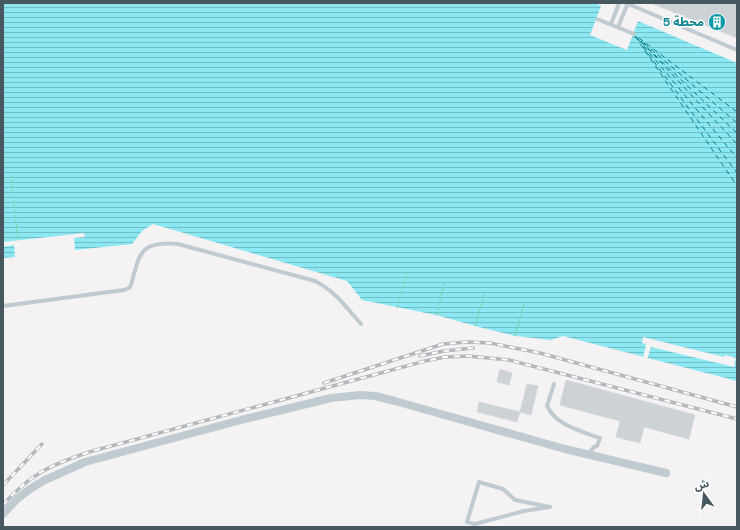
<svg xmlns="http://www.w3.org/2000/svg" width="740" height="530" font-family="'Space Grotesk','Noto Sans Arabic',sans-serif">
	<style>
		.water { fill: url(#water-rules) }
		.pier { fill: #f4f2f2 }
		.lines { fill: none; stroke-linecap: round; stroke-linejoin: round }
		.ferry { stroke: #08808d; stroke-width: 1; stroke-dasharray: 5 4; stroke-linecap: butt }
		.building { fill: #cdd2d6; stroke: #d5d8dd }
		.path { stroke: #75d29a; stroke-width: 1; stroke-dasharray: 3 2; stroke-linecap: butt }
		.lane { stroke: #bfcbd1; stroke-width: 4 }
		.street { stroke: #bfcbd1; stroke-width: 8 }
		.rail-casing { stroke: #b3b8bc; stroke-width: 3.5 }
		.rail { stroke: #fff; stroke-width: 2; stroke-dasharray: 6; stroke-linecap: butt }
		.labels { text-anchor: middle; stroke-width: 3; stroke-linejoin: round; paint-order: stroke }
		.culture-label { font-size: 12px; font-weight: bold; fill: #0d838f; stroke: #fff; text-anchor: end }
	</style>
	<defs>
		<pattern id="water-rules" width="6" height="5" patternUnits="userSpaceOnUse"><rect width="6" height="5" fill="#8be7f1"/><path d="M0 2.5h6" fill="none" stroke="#74bec7"/></pattern>
	</defs>
	<rect width="100%" height="100%" fill="#f4f2f2"/>
	<!-- water -->
	<path class="water" d="M 3,3 L 595,3 L 601,6 L 590,35 L 627,50 L 638,21 L 737,63 L 737,381 L 563,336 L 551,340 L 515,336 L 475,326 L 436,315 L 362,300 L 347,281 L 153,224 L 142,231 L 132,244 L 75,250 L 74,238 L 85,237 L 84,233 L 3,242 Z
		M 14,245 L 15,257 L 3,258 L 3,247 Z"/>
	<!-- pier -->
	<path class="pier" d="M 643,337 L 724,357 L 725,355 L 736,358 L 734,367 L 651,347 L 647,360 L 643,359 L 646,344 L 642,343 Z"/>
	<g class="lines">
		<!-- ferry -->
		<path class="ferry" d="M 635,36 L 737,186
			M 635,36 L 737,133
			M 639,38 L 737,112
			M 638,39 L 737,158
			M 641,41 L 737,144
			M 644,43 L 737,123
			M 643,47 L 737,173"/>
	</g>
	<!-- building -->
	<path class="building" d="M 651,3 L 737,3 L 737,38 Z
		M 500,369 L 512,373 L 509,385 L 497,382 Z
		M 566,380 L 695,415 L 689,439 L 644,427 L 640,443 L 616,437 L 620,421 L 560,405 Z
		M 527,384 L 538,386 L 531,415 L 520,412 Z
		M 479,402 L 520,412 L 517,422 L 477,412 Z"/>
	<g class="lines">
		<!-- path -->
		<path class="path" d="M 11,175 L 18,240
			M 397,308 L 407,272
			M 436,315 L 445,282
			M 475,326 L 485,292
			M 515,336 L 524,304"/>
		<!-- lane -->
		<path class="lane" d="M 626,3 L 737,50
			M 597,19 L 634,34
			M 611,24 L 619,3
			M 618,27 L 628,3
			M 3,306 L 124,290 L 129,288 L 131,285 C 140,252 140,241 178,244 L 315,281 C 336,292 345,306 361,324
			M 554,384 L 547,406 C 557,426 581,431 600,438 L 597,446 L 594,447 L 588,454
			M 479,482 L 503,489 L 515,500 L 550,507 L 524,511 L 475,524 L 467,522 Z"/>
		<!-- street -->
		<path class="street" d="M 3,514 L 17,499 L 30,489 L 45,480 L 85,462 L 241,420 L 331,398 L 360,395 L 375,396 L 395,401 L 565,449 L 666,473"/>
		<defs>
			<path id="rail" d="M 420,356 L 444,351 L 473,348
				M 324,383 L 443,344 L 468,342 L 490,343 L 540,353 L 737,407
				M 3,485 L 42,444
				M 3,505 C 30,474 51,465 89,452 L 425,361 L 445,357 L 468,356 L 509,360 L 737,419"/>
		</defs>
		<!-- rail casing -->
		<use href="#rail" class="rail-casing"/>
		<!-- rail -->
		<use href="#rail" class="rail"/>
	</g>
	<!-- icons -->
	<defs>
		<symbol id="building-disc" viewBox="-11 -11 22 22"><circle r="9.5" fill="#0f9aa8" stroke="#fff"/><path d="M-4-6H4V6H1V3H-1V6H-4ZM-2.5-4.3h1.7v1.8h-1.7ZM.8-4.3h1.7v1.8H.8ZM-2.5-1h1.7V.8h-1.7ZM.8-1h1.7V.8H.8Z" fill="#fff"/></symbol>
	</defs>
	<g fill-rule="evenodd">
		<use href="#building-disc" x="707" y="12" width="20" height="20"/>
	</g>
	<g class="labels">
		<!-- culture labels -->
		<g class="culture-label">
			<text x="704" y="26">محطة 5</text>
		</g>
	</g>
	<!-- border -->
	<rect width="740" height="530" fill="none" stroke="#485860" stroke-width="8"/>
	<!-- north arrow -->
	<g transform="translate(704 494) rotate(345)" stroke="#ffffff" stroke-width="3" paint-order="stroke">
	<path d="M0-3L7 15L0 10L-7 15Z" fill="#485860"/>
	<text y="-6" font-size="11" font-weight="bold" text-anchor="middle" fill="#485860">ش</text>
	</g>
</svg>
